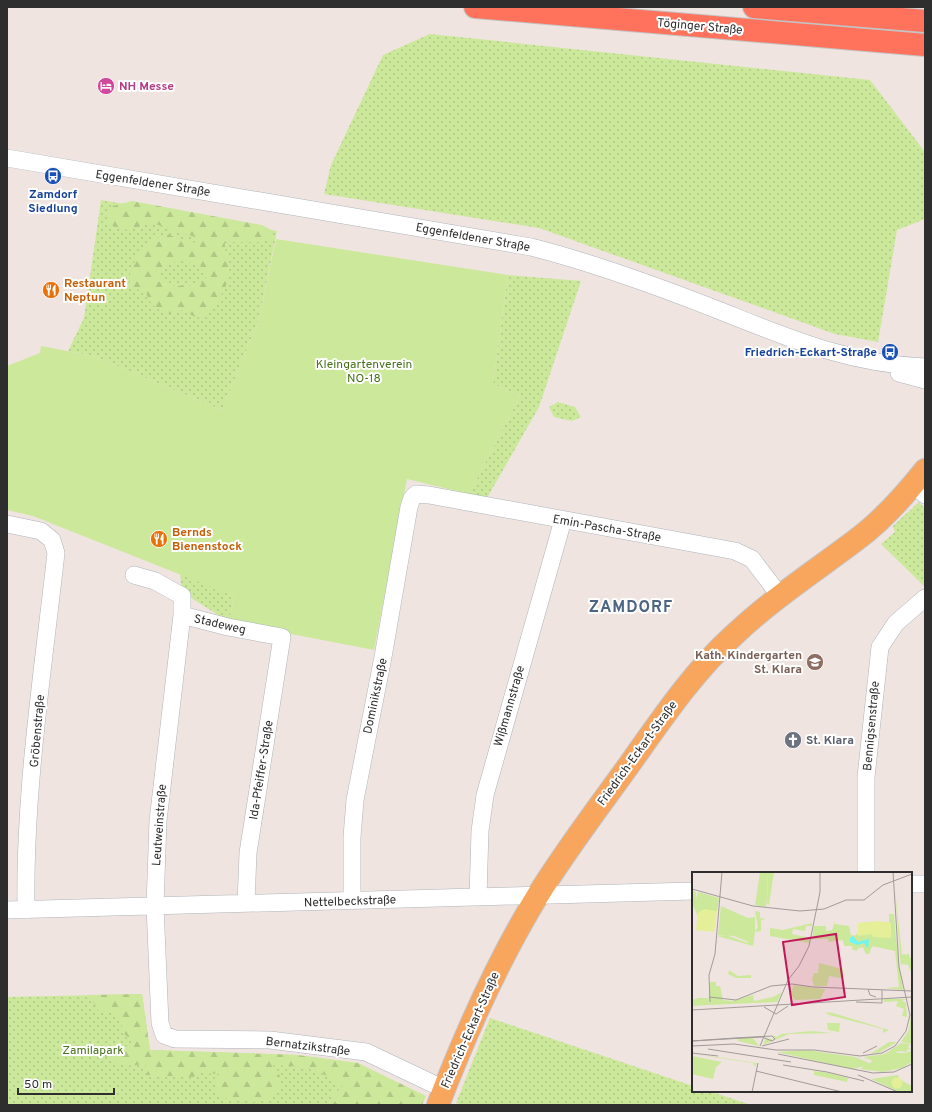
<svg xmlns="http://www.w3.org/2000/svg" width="932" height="1112" font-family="Overpass,sans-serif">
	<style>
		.grass { fill: url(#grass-dots) }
		.forest { fill: url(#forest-firs); fill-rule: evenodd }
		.garden { fill: #cce89b }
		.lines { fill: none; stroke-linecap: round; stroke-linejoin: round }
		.minor-casing { stroke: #adb4bb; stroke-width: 18 }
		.major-casing { stroke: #c4c4c4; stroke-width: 24 }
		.highway-casing { stroke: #c4c4c4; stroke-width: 24 }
		.minor { stroke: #fff; stroke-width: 17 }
		.major { stroke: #f8a55d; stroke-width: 22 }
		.highway { stroke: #ff725c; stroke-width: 22 }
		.labels { text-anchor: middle; stroke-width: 4; stroke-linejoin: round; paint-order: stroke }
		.street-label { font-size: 12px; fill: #2e2e2e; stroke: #fff }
		.hotel-label { font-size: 12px; font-weight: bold; fill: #b23c85; stroke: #fff; text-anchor: start }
		.transit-label { font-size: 12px; font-weight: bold; fill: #164399; stroke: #fff }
		.food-label { font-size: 12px; font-weight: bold; fill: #c56008; stroke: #fff; text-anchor: start }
		.park-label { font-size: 12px; fill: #457118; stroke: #fff }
		.education-label { font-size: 12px; font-weight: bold; fill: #785e54; stroke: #fff; text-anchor: end }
		.worship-label { font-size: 12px; font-weight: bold; fill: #5b616d; stroke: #fff; text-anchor: start }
		.district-label { font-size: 16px; font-weight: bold; letter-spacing: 1px; fill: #4b6582; stroke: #fff }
		.inset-road { fill: none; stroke: #a29b99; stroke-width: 1 }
		.view { fill: #c2185b; fill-opacity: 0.15; stroke: #c2185b; stroke-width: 2 }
		.inset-edge { fill: none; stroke: #2e2e2e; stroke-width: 2 }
	</style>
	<defs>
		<pattern id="grass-dots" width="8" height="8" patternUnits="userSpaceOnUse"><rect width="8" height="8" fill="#cce89b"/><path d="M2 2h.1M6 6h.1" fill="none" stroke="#b0c786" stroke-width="1.8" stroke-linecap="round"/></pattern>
		<pattern id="forest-firs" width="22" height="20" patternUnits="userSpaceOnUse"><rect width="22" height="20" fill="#cce89b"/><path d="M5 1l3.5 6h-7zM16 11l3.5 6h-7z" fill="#b0c786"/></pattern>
	</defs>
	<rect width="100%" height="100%" fill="#f0e4e0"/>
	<!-- grass -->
	<path class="grass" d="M 430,34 L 870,80 L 925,152 L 925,219 L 897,230 L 878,342 L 835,334 L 539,228 L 324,194 L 331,165 L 383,55 Z
		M 101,200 L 277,231 L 259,319 L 222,410 L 93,356 L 68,351 L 84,318 Z
		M 508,275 L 581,281 L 539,407 L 487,498 L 469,494 L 520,396 L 493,384 Z
		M 558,402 L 575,407 L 581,417 L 572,421 L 554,417 L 549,407 Z
		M 919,502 L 925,509 L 924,586 L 881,544 L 895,532 L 893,526 Z
		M 180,573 L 234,596 L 229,622 L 182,592 Z
		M 142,994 L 150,1050 L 297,1055 L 358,1063 L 422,1105 L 7,1105 L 7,997 Z
		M 490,1018 L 693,1086 L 693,1091 L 709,1091 L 751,1105 L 463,1105 L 456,1103 Z"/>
	<!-- forest -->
	<path class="forest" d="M 132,201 L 262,225 L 273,231 L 273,239 L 262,242 L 225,242 C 224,251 229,258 229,267 C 231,286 216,302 207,317 C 187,321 187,302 169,314 C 157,310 149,304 146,292 L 136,289 L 130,284 L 130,274 L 139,250 L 160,236 L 167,234 L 193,243 L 197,241 L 193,236 L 173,232 L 159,225 L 146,223 C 133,231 122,232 108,223 L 107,215 L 113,206 ZM 181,261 L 193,263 L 204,268 L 206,278 L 199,285 L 175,286 L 159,280 C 162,267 169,263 181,261 Z
		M 142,994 L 150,1050 L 297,1055 L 358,1063 L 426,1096 L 422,1105 L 335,1105 L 333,1104 L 332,1093 L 344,1088 C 321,1068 302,1066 273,1065 L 281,1078 L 281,1089 L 270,1099 L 254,1102 L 223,1098 L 214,1089 L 220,1074 L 202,1073 L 193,1077 L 147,1075 L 145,1063 C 128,1069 116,1063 101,1054 L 100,1050 L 129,1046 L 132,1040 L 124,1034 L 121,1022 L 112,1011 L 99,1012 L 89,995 Z"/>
	<!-- garden -->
	<path class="garden" d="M 276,239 L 508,275 L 493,384 L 520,396 L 469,494 L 407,479 L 374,650 L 229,622 L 234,596 L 33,516 L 7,510 L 7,366 L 40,353 L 41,346 L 93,356 L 222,410 L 259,319 Z"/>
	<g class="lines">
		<defs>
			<path id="minor" d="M 7,158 L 531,247 C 594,263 657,286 718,310 C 789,338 848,364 925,367
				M 899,373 L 925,380
				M 914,484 L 925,495
				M 7,524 L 41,531 L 52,540 L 56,553 C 43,670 24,792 26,910
				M 134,575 L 155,581 L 182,596 L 182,615 L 228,627 L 282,637 L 248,853 L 246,903
				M 182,615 L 158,821 L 155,906 L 160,1023 L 164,1035 L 175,1039 L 270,1040 L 366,1052 L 444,1089
				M 866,873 L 866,777 L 880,647 L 896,623 L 925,598
				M 911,884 L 925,884
				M 478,896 L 480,831 L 485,795 L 563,520
				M 352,901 L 352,837 L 355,800 L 383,657 L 409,507 L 412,498 L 416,494 L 429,495 L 735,551 L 752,559 L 780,596
				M 7,910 L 693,891"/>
			<path id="major" d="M 438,1105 C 466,1032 497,962 538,895 C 566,850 598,808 629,765 C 661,720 693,672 734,635 C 772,599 815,571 856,540 C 882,521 905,495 925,470"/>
			<path id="highway" d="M 475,7 L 925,45
				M 754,7 L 925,21"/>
		</defs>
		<!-- minor casing -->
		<use href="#minor" class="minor-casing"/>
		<!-- major casing -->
		<use href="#major" class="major-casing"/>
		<!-- highway casing -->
		<use href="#highway" class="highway-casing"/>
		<!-- minor -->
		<use href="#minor" class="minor"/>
		<!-- major -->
		<use href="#major" class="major"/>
		<!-- highway -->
		<use href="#highway" class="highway"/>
	</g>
	<!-- icons -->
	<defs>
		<symbol id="hotel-disc" viewBox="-11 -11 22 22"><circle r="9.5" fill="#d1479c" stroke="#fff"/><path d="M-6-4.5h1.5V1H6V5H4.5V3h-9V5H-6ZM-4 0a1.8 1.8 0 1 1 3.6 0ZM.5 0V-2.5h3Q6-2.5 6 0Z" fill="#fff"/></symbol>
		<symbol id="bus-disc" viewBox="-11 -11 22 22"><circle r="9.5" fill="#1a4fb4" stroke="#fff"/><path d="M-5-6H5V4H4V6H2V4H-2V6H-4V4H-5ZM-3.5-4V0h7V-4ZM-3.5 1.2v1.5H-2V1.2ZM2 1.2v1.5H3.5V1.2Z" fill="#fff"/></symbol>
		<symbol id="restaurant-disc" viewBox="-11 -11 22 22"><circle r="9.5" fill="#e8710a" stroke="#fff"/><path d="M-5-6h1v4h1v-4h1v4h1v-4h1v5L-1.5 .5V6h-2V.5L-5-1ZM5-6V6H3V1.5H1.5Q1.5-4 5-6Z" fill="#fff"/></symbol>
		<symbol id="school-disc" viewBox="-11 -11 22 22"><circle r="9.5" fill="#8d6e63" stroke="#fff"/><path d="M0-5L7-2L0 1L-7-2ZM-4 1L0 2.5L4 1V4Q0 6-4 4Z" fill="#fff"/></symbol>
		<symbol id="church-disc" viewBox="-11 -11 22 22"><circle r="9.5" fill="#6b7280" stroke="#fff"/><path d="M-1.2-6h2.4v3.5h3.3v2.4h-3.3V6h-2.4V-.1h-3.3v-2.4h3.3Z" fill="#fff"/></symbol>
	</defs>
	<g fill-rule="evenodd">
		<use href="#hotel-disc" x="96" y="76" width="20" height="20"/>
		<use href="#bus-disc" x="43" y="166" width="20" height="20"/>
		<use href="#restaurant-disc" x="41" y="280" width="20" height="20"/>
		<use href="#bus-disc" x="880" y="342" width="20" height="20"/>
		<use href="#restaurant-disc" x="149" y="529" width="20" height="20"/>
		<use href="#school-disc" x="805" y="652" width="20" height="20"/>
		<use href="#church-disc" x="783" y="730" width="20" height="20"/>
	</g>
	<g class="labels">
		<!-- street labels -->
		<g class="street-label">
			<text transform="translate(700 26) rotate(5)" y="4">Töginger Straße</text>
			<text transform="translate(153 183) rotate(9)" y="4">Eggenfeldener Straße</text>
			<text transform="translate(473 237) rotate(10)" y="4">Eggenfeldener Straße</text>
			<text transform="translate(607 528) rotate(10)" y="4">Emin-Pascha-Straße</text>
			<text transform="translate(220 624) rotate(13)" y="4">Stadeweg</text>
			<text transform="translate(375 696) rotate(-78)" y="4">Dominikstraße</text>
			<text transform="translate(509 706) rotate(-74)" y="4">Wißmannstraße</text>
			<text transform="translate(871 726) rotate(-85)" y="4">Bennigsenstraße</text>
			<text transform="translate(37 731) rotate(-85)" y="4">Gröbenstraße</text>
			<text transform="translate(637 753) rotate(-54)" y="4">Friedrich-Eckart-Straße</text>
			<text transform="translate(261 770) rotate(-81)" y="4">Ida-Pfeiffer-Straße</text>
			<text transform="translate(159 825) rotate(-86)" y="4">Leutweinstraße</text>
			<text transform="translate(350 901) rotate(-2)" y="4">Nettelbeckstraße</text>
			<text transform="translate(470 1030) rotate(-66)" y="4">Friedrich-Eckart-Straße</text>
			<text transform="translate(308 1046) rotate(7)" y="4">Bernatzikstraße</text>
		</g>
		<!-- hotel labels -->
		<g class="hotel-label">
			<text x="119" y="90">NH Messe</text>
		</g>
		<!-- transit labels -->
		<g class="transit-label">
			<text x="53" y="198">Zamdorf<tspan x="53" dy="14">Siedlung</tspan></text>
			<text x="877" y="356" text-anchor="end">Friedrich-Eckart-Straße</text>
		</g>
		<!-- food labels -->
		<g class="food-label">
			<text x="64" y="287">Restaurant<tspan x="64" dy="14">Neptun</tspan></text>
			<text x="172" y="536">Bernds<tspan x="172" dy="14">Bienenstock</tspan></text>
		</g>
		<!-- park labels -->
		<g class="park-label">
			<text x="364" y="368">Kleingartenverein<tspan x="364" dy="14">NO-18</tspan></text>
			<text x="93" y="1054">Zamilapark</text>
		</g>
		<!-- education labels -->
		<g class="education-label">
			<text x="802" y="659">Kath. Kindergarten<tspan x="802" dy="14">St. Klara</tspan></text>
		</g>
		<!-- worship labels -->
		<g class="worship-label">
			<text x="806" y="744">St. Klara</text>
		</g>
		<!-- district labels -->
		<g class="district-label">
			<text x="631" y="612">ZAMDORF</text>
		</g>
	</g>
	<!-- overview -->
	<g transform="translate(692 872)">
		<rect width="220" height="220" fill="#f0e4e0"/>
		<path d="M 68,0 L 76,0 L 74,35 L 63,33 ZM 202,10 L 210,83 L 208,83 L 203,21 ZM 1,19 L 4,20 L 4,27 L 6,20 L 27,26 L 25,39 L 6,41 L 6,44 L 0,32 ZM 29,34 L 56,46 L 63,45 L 63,60 L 56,59 L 57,70 L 42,64 L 26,63 ZM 197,42 L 202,42 L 205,79 L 180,74 L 177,82 L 174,82 L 171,75 L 161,78 L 160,74 L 152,74 L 151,68 L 137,70 L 136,67 L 120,67 L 122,54 L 134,54 L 134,59 L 140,58 L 143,49 L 143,52 L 157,54 L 159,63 L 164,64 L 197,51 ZM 120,51 L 120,54 L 114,54 L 113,59 L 101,57 L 100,62 L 118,66 L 117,71 L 78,64 L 78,56 L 91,58 ZM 37,98 L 46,104 L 59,103 L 59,106 L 44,106 L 36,102 ZM 18,110 L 24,110 L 24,114 L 28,114 L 31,128 L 40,129 L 61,123 L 62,129 L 81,125 L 90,120 L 85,130 L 19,133 L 16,133 ZM 101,113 L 133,117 L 133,118 L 128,127 L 103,128 L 97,121 L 100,119 ZM 192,127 L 214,127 L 210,129 L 214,131 L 215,145 L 210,144 L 212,137 L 204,134 L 206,129 L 192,130 ZM 133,140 L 141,141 L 197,158 L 191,161 L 191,157 L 137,143 ZM 219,144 L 220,172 L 209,170 L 217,158 ZM 135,151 L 148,151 L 147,160 L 136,158 ZM 119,159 L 140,161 L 97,162 L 71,173 L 74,166 L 82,168 L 80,163 L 85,165 L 89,162 ZM 0,182 L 32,186 L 65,191 L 63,195 L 61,191 ZM 0,184 L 30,190 L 24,195 L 21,207 L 0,202 ZM 206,203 L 207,207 L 220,214 L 220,220 L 207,220 L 179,207 Z" fill="#cce89b"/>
		<path d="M 69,13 L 67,20 L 75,21 L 74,34 L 64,32 L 67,14 ZM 63,39 L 68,40 L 68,46 L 74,47 L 69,48 L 69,59 L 63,60 L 66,55 ZM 56,59 L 63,60 L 61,74 L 25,64 L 34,63 L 56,71 ZM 200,59 L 199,70 L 196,71 L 192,71 L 190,68 L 193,68 L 189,66 L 180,67 L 178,64 L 179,68 L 178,71 L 176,66 L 166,69 L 163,64 L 165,61 L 165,63 L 179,62 L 181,65 L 199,66 ZM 202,66 L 204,66 L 204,68 L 211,118 L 193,116 L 207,115 L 203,79 L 180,74 L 177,82 L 174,82 L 171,75 L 166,75 L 165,79 L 161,78 L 160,74 L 152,74 L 157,69 L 164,73 L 156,71 L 163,76 L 163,78 L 165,75 L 172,74 L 165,73 L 171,71 L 175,77 L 175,74 L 177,72 L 176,74 L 179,73 L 187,73 L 201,77 L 204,73 ZM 217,82 L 218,86 L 220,85 L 220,102 L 216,93 L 210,92 L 209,94 L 208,83 ZM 7,126 L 16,126 L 16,133 L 0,134 L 0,128 ZM 197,170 L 205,170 L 188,180 L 178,182 ZM 209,171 L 218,172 L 216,175 L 220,178 L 216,177 L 214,180 L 207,179 L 203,181 L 213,181 L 220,179 L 220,190 L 210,196 L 191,200 L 168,197 L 181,189 L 171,185 L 193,182 ZM 114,178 L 163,185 L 177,191 L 174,194 L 160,197 L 170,199 L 168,199 L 85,180 Z" fill="#cce89b"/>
		<path d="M 76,0 L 82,0 L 77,33 L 75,32 ZM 127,91 L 151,97 L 151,104 L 148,106 L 137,104 L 135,114 L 122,114 L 120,107 L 122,101 L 126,101 ZM 60,165 L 67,174 L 46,169 L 46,167 ZM 122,199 L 137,201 L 156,206 L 155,210 L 122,203 Z" fill="#cce89b"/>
		<path d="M 12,37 L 25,39 L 22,60 L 4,58 L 6,41 ZM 186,49 L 199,51 L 199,66 L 181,65 L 179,62 L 166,64 L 166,51 ZM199.5 211a5.5 5.5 0 1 1 11 0a5.5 5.5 0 1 1-11 0Z" fill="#e4ef97"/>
		<path d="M 161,64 L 166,70 L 177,67 L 176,77 L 172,71 L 165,73 L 158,70 L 158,66 Z" fill="#70f5f0"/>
		<path class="inset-road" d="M 0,17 L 61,34 L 108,39 L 132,37 L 154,28 L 172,28 L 191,13 L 220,2M 176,117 L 178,123 L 184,125M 17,125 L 44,128 L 79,114 L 100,112 L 121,115 L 220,119M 18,130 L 17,103 L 23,82 L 30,0M 164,130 L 190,131 L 190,118M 72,135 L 84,142 L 96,134M 0,138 L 220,125M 0,169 L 42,166 L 80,164 L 83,167 L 80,169 L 70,165 L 0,169M 0,174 L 42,172 L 84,178 L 122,178 L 168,184 L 190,181 L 203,174 L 214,159 L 218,143 L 207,95 L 201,0M 68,174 L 96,108 L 107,94 L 117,74 L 128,20 L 128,0M 70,174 L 97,167M 16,177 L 99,190M 0,181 L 26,184M 171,181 L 185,174M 86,182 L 181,201 L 202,200 L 220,192M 91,193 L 135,200 L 172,209M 64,199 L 150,220M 166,203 L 206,220M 60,220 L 66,191"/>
		<path class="view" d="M 144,62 L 153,125 L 100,133 L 91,70 Z"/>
		<rect width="220" height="220" class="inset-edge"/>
	</g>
	<!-- border -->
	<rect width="932" height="1112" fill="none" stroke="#2e2e2e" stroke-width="16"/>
	<!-- scale -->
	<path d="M18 1088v6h96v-6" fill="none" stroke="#2e2e2e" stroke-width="2"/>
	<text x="24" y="1088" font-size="12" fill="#2e2e2e" stroke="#ffffff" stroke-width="3" paint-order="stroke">50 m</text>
</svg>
